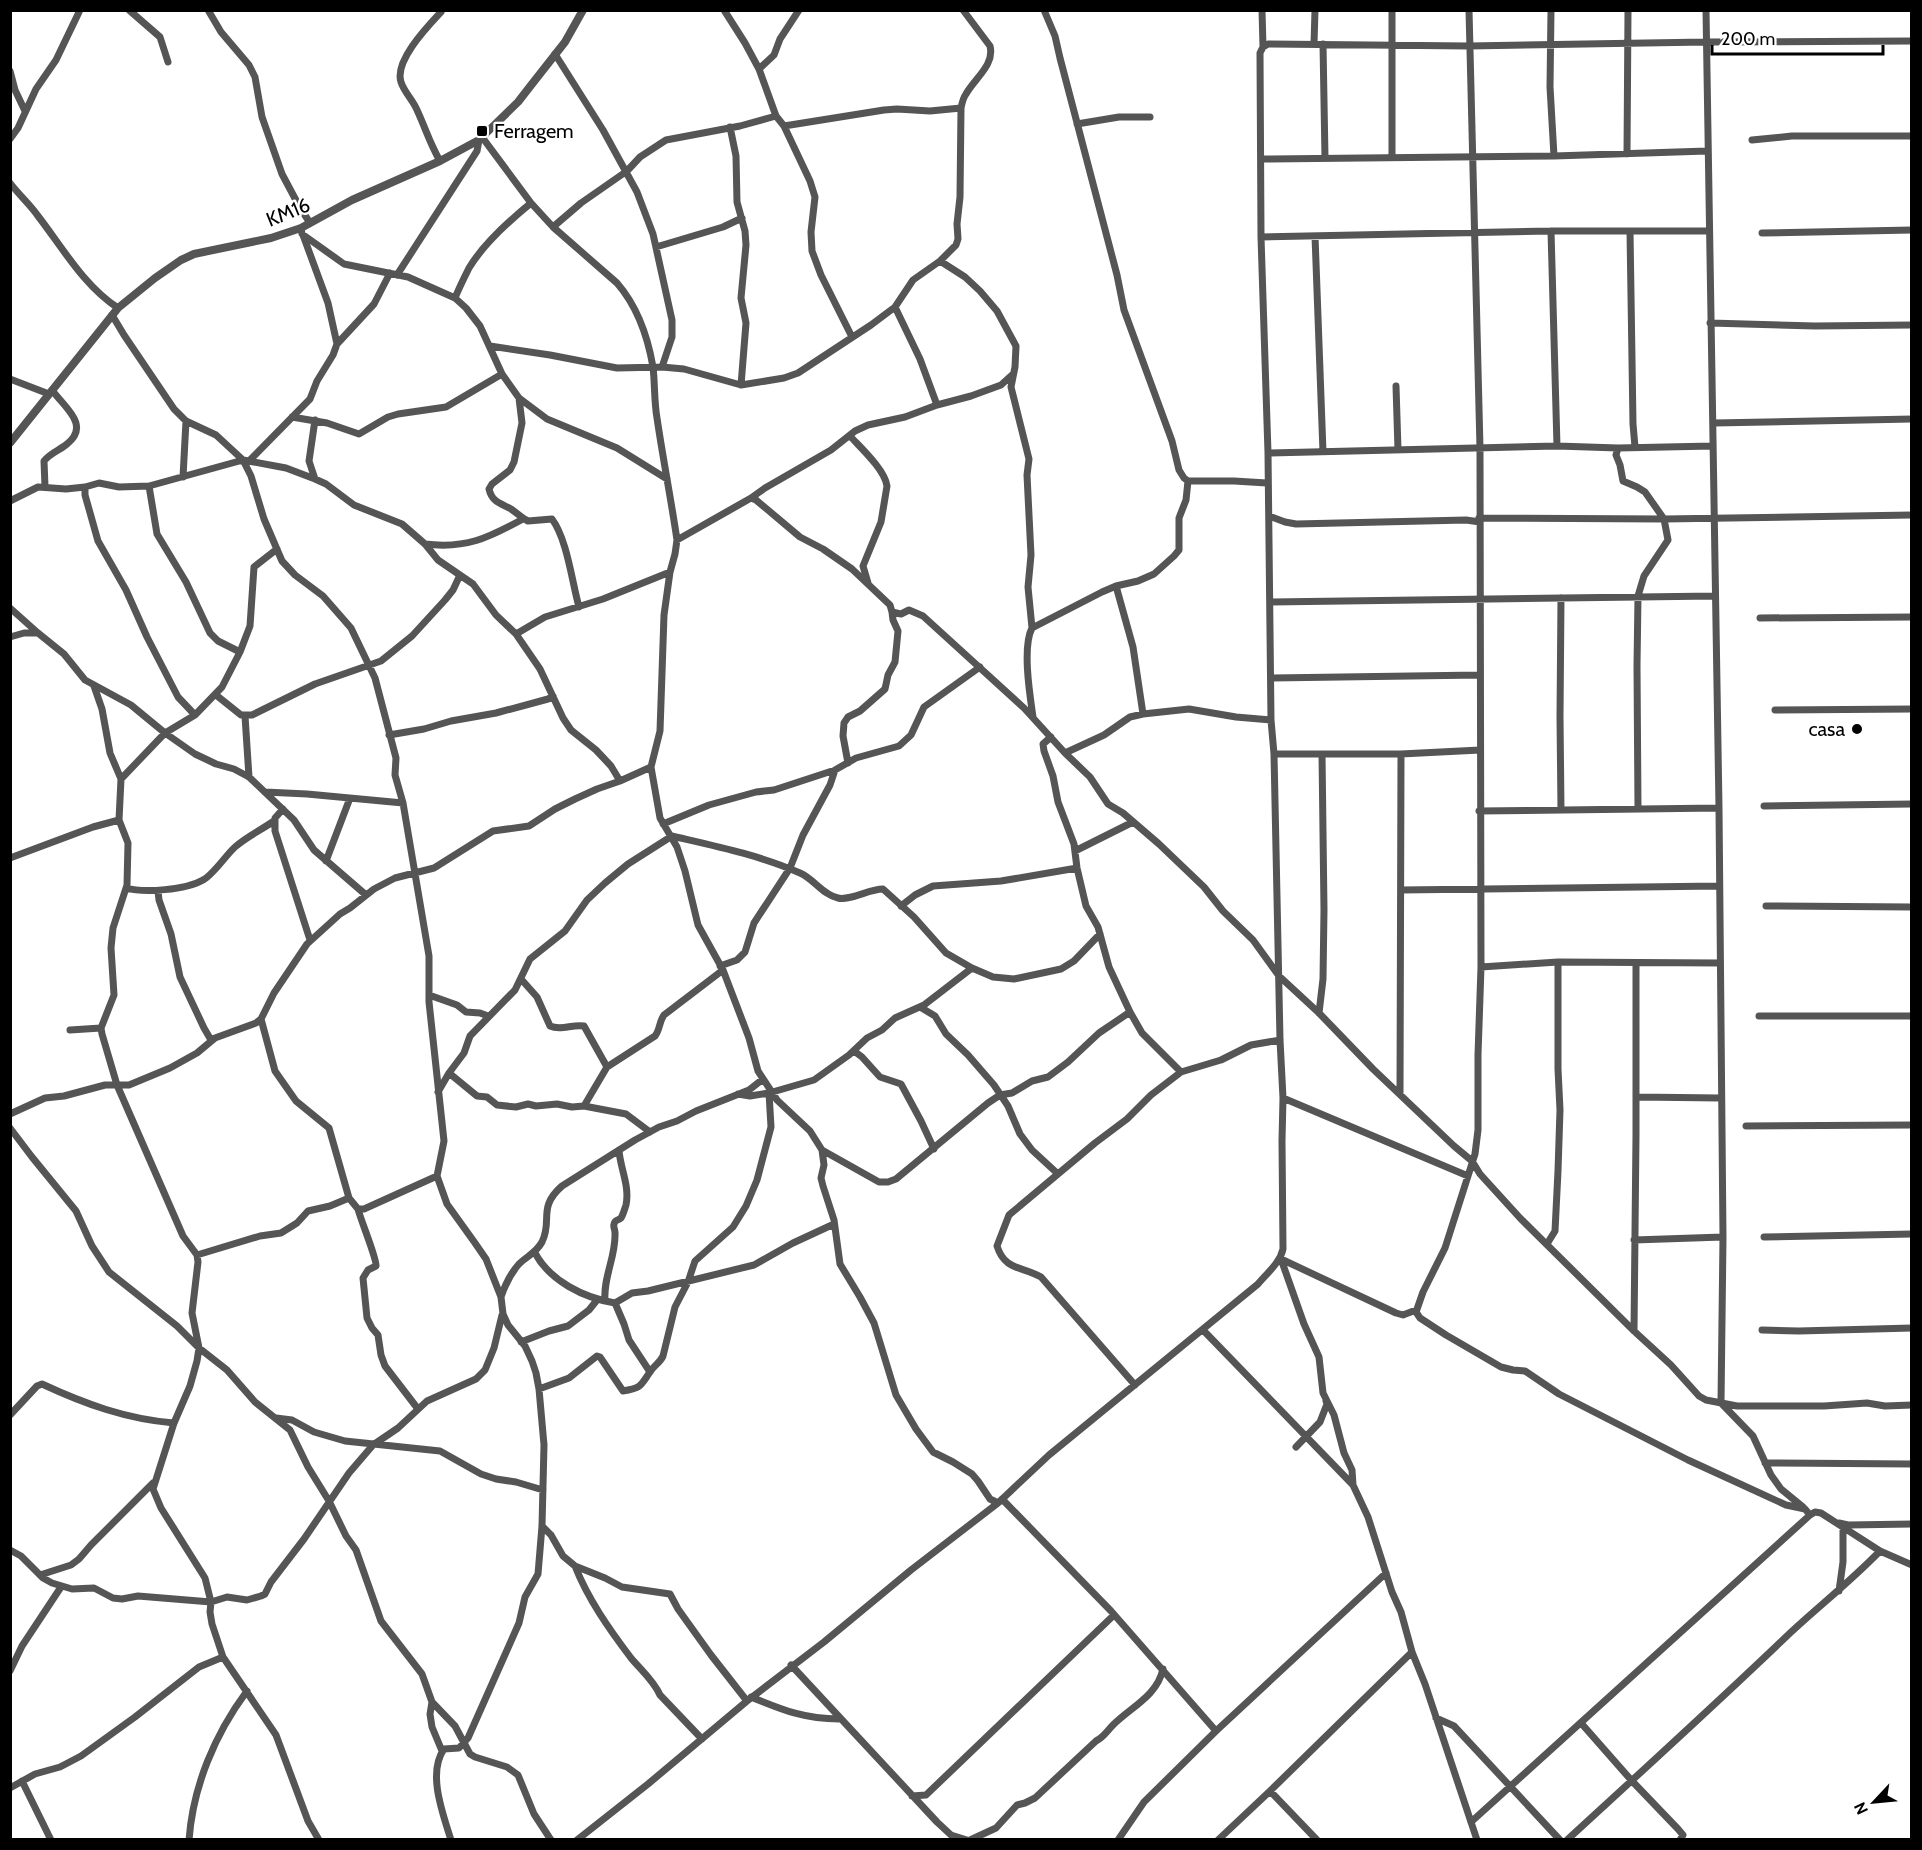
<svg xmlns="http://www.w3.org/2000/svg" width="1922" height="1850" font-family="Cabin,sans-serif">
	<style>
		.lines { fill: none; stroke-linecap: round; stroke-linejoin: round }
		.minor { stroke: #555; stroke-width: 7 }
		.tertiary { stroke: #555; stroke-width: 8 }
		.poi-dot { fill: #000; stroke: #fff; stroke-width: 2 }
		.labels { text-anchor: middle; stroke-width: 4.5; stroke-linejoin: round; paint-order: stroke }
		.poi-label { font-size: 20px; fill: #000; stroke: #fff; text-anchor: start }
		.street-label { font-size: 20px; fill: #000; stroke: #fff }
	</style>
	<rect width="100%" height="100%" fill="#fff"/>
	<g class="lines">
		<!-- minor -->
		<path class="minor" d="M 129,10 L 160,37 L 168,62
			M 208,10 L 221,32 L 249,65 L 255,77 L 262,117 L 282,174 L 299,206 L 310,223
			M 724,10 L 745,43 L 759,69 L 776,116 L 784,126 L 810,181 L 815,197 L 811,232 L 812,251 L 821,275 L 852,337
			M 1044,10 L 1055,36 L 1060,58 L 1117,275 L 1124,310 L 1172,441 L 1179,470 L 1184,478 L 1188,481 L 1234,481 L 1267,483
			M 1392,10 L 1392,157
			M 1469,10 L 1480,448 L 1481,967 L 1478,1055 L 1478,1130 L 1475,1154 L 1445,1248 L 1423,1292 L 1416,1312 L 1420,1318 L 1446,1335 L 1501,1367 L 1513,1370 L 1525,1371 L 1559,1394 L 1688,1460 L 1786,1505 L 1805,1509 L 1810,1515
			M 1551,10 L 1550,87 L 1554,156
			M 1706,10 L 1719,808 L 1723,1237 L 1721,1403
			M 1314,44 L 1315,10
			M 1323,44 L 1325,158
			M 1263,47 L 1268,44 L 1469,46 L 1706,42 L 1912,41
			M 555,54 L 603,130 L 637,192 L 653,234 L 672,320 L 672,337 L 662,367
			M 759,69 L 774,55 L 780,39 L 799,10
			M 10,71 L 15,90 L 25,111
			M 1077,124 L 1119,117 L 1150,117
			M 784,126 L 884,110 L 897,109 L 930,111 L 961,108
			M 730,127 L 736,156 L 737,202 L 745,231 L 746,245 L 741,298 L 746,323 L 741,385
			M 482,137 L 531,203 L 553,227 L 617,283 C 637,306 648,338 653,367 C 655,384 654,401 657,418 C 663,459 671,499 677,540 L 675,554 L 670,572 L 664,615 L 660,731 L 651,767 L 660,818 L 677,847 L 685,871 L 698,925 L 723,970 L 749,1038 L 758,1071 L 777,1100 L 810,1131 L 822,1150 L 824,1165 L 821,1178 L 823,1186 L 834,1220 L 840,1264 L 860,1297 L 874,1323 L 896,1395 L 916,1429 L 933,1452 L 953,1462 L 972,1474 L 978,1481 L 990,1499 L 998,1503
			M 10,139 L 18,128 L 36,89 L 56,60 L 80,10
			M 1752,140 L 1792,136 L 1912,136
			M 1627,154 L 1628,10
			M 1261,159 L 1554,156 L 1707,151
			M 440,161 C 430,144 425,127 417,110 C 413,100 404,92 401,82 C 394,61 428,26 441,12
			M 10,183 C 19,195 30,204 38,216 C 62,247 84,286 118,308
			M 553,227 L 581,203 L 627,171 L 640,157 L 666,140 L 740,126 L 776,116
			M 301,228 L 302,234 L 344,264 L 408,277 L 455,298 L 466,308 L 480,326 L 502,374 L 519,398 L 547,419 L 617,448 L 667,479
			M 1551,231 L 1557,446
			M 1630,231 L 1633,424 L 1635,447
			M 1762,233 L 1912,230
			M 303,235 L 328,303 L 337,344
			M 1315,236 L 1323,452
			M 1261,237 L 1551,231 L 1708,231
			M 656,247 L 723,227 L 742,218
			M 940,261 L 965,277 L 980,291 L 997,311 L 1016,346 L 1015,367 L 1011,387 L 1029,459 L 1027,475 L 1031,555 L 1028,587 L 1032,628
			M 397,275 L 477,151 L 479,140
			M 455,298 C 459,288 464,278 469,268 C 484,243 509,221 531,203
			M 895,307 L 920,359 L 937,405
			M 112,315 L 124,335 L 174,409 L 186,421 L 216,435 L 243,460 L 251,476 L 264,519 L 282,561 L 295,575 L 323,596 L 351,628 L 375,678 L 396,758 L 395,775 L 403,803 L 429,956 L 429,1002 L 444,1141 L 437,1176 L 447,1204 L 475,1243 L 486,1259 L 501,1297 L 503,1314 L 508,1325 L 525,1346 L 532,1361 L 536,1373 L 539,1389 L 544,1445 L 542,1526 L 538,1574 L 525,1597 L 519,1623 L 468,1738 L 459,1748 L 444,1749 C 427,1773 443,1814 451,1840
			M 1710,323 L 1815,326 L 1912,325
			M 490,346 L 550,355 L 617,368 L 662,367 L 684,369 L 741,385 L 784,378 L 798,373 L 871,325 L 895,307 L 913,280 L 940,261 L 956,245 L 958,239 L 957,224 L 960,197 L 961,108 C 962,103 963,98 966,94 C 974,79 995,65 990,46 L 963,10
			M 10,379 L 49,394
			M 1396,386 L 1398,450
			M 519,398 L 522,423 L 514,462 L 510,470 L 492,484 L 489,489 C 492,502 500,503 511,509 C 517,513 522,518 528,521 L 552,519 C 567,539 572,582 579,607
			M 292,417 L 327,423 L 359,434 L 388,417 L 398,414 L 446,407 L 502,374
			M 315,420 L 309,461 L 315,479
			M 1714,423 L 1912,419
			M 850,436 C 861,448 885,470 887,486 L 881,522 L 863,566 L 868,583
			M 1618,448 L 1616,455 L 1620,465 L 1623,481 L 1637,487 L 1645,492 L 1664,519 L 1668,540 L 1644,576 L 1638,596 L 1637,666 L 1638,809
			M 1268,453 L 1557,446 L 1618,448 L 1713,446
			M 250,460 L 310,399 L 317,381 L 333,355 L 337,344 L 374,304 L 390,273
			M 183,477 L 186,421
			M 149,486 L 157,534 L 186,582 L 210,633 L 218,641 L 240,652
			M 45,487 L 44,461 C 50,453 60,450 67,444 C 91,425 64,407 52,390
			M 85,487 L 85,495 L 98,541 L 126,590 L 147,637 L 178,697 L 195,715
			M 751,498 L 765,488 L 831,450 L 855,431 L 868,425 L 905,417 L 937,405 L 971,396 L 1001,385 L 1012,375
			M 10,501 L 38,487 L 66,489 L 85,487 L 99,483 L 119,487 L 149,486 L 243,460 L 286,468 L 315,479 L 326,484 L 354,505 L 402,524 L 425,544 L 438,560 L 473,584 L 496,615 L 516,634 L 540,669 L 563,718 L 571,730 L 596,750 L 611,766 L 620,781
			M 1269,516 L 1285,522 L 1296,524 L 1466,520 L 1480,522
			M 1479,518 L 1664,519 L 1912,515
			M 677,540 L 751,498 L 756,500 L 800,537 L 823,549 L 852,569 L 890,605 L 892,612 L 901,614 L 909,610 L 923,616 L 1024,708 L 1065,753 L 1104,735 L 1130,717 L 1143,714 L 1189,709 L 1236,717 L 1271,720
			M 425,544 C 466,549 488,538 523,519
			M 1116,586 L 1133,647 L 1143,714
			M 1561,598 L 1560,716 L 1561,810
			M 1271,602 L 1715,596
			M 10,608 L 38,633 L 64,654 L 85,680 L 131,705 L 165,733 L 195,754 L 216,764 L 234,769 L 249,777 L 294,820 L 314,850 L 366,895
			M 1760,618 L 1912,617
			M 516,634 L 545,617 L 603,599 L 670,572
			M 10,637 L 24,633 L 38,633
			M 1272,678 L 1480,675
			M 94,686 L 102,709 L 110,753 L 121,779 L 119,820 L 128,843 L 127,885 L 113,928 L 111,948 L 114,995 L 101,1028 L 102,1034 L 117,1085 L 183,1236 L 197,1255 L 198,1262 L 192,1313 L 199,1348 L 197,1361 L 190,1386 L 174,1423 L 153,1489 L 161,1508 L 205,1578 L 211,1602 L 210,1612 L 212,1624 L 223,1657 L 276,1735 L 308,1821 L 319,1840
			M 216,695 L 241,715 L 252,715 L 315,684 L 381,661 L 412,636 L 445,600 L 453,590 L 460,575
			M 1775,710 L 1912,709
			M 245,716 L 249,777
			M 1033,717 C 1030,696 1022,647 1032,628 L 1102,592 L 1116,586 L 1138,581 L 1154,574 L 1174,556 L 1179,550 L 1179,518 L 1186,500 L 1188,481
			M 389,735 L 424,729 L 451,721 L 496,713 L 548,699 L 553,696
			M 1051,737 L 1043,744 L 1044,751 L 1053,776 L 1058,802 L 1074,844 L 1077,868 L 1086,906 L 1098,927 L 1109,967 L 1130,1012 L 1142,1033 L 1181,1072
			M 1065,753 L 1090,777 L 1108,804 L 1123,813 L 1159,844 L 1204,887 L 1223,911 L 1253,940 L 1279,976 L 1319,1013 L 1373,1069 L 1454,1146 L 1472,1161 L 1480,1174 L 1520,1218 L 1634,1331 L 1671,1365 L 1699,1396 L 1706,1400 L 1737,1406 L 1824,1406 L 1867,1403 L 1885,1406 L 1912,1405
			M 1274,754 L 1401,754 L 1480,750
			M 848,763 L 843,736 L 844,723 L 848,717 L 860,711 L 885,689 L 888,675 L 895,662 L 898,631 L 893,620 L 892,612
			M 121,779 L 165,733 L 195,715 L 222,687 L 240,652 L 250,626 L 254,567 L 277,549
			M 265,792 L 307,794 L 403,803
			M 1764,806 L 1912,804
			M 283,809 L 275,818 L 275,831 L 310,940
			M 1479,811 L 1719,808
			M 663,824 L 709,805 L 756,792 L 774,790 L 835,770 L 856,758 L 899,746 L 911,735 L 924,707 L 980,667
			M 1075,851 L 1133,822
			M 10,858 L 93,827 L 119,820
			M 326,861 L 350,798
			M 126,888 C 144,893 186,890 203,880 C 213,875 226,855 235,847 C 246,837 261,830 274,821
			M 1401,890 L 1719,886
			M 158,891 L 159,900 L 171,934 L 180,977 L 204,1028 L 211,1040
			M 901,906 L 915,895 L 933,886 L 1001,881 L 1077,868
			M 1766,906 L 1912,907
			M 720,966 L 737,960 L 745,952 L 754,923 L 790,868 L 803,835 L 830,785 L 835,770
			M 1481,967 L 1558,962 L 1719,963
			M 521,979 L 537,997 L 550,1026 C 561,1031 572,1024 584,1026 L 607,1067
			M 429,995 L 457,1005 L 466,1012 L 480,1013 L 488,1016
			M 920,1007 L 935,1016 L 946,1034 L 968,1055 L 994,1085 L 1008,1106 L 1020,1134 L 1032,1150 L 1058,1174
			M 1319,1013 L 1323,979 L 1324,910 L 1322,754
			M 1759,1016 L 1912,1016
			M 261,1019 L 275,1071 L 296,1101 L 329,1128 L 349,1198 L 358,1209 L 364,1209 L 437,1176
			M 70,1030 L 101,1028
			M 854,1051 L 862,1057 L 880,1077 L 901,1084 L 921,1121 L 934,1149
			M 449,1073 L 477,1096 L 487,1097 L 497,1105 L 516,1107 L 528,1104 L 536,1106 L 557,1104 L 572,1107 L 584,1106 L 626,1114 L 650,1132
			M 438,1092 L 449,1073 L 464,1053 L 470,1036 L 515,990 L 530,959 L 565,931 L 587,900 L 605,883 L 628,864 L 672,836 C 715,846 759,855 800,873 C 814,879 823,895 838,898 C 850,901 869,889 883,889 L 914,917 L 946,953 L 972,968 L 993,977 L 1014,979 L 1061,969 L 1074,961 L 1100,934
			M 738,1094 L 750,1096 L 769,1093 L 814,1080 L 849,1055 L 867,1038 L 882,1030 L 895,1018 L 924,1005 L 972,968
			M 1400,1094 L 1401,754
			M 1636,1097 L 1720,1098
			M 1283,1098 L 1468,1176
			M 584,1106 L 607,1067 L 655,1036 C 660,1030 659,1022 664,1015 L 723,970
			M 10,1114 L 45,1098 L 64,1096 L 105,1085 L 129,1085 L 170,1068 L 197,1053 L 215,1038 L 256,1023 L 261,1019 L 274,993 L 307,944 L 340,914 L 350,908 L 374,889 L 395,878 L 434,868 L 493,831 L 529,826 L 555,809 L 575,799 L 597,789 L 620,781 L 651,767
			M 1746,1126 L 1912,1125
			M 10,1128 L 32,1157 L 76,1211 L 92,1246 L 109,1272 L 177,1326 L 199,1348 L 227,1370 L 255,1402 L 290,1430 L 308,1467 L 329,1501 L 346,1536 L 356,1550 L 381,1621 L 422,1674 L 432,1702 L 430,1714 L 432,1727 L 442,1751
			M 822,1150 L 879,1182 L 888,1182 L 896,1179 L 988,1103 L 1000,1095 L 1012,1093 L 1032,1081 L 1048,1077 L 1068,1062 L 1099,1033 L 1130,1012
			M 358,1209 C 361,1221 377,1259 376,1266 L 368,1270 L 363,1278 L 367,1318 L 372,1328 L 378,1335 L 381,1355 L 385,1366 L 418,1409
			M 1764,1237 L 1912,1234
			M 1634,1240 L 1723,1237
			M 1547,1244 L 1555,1231 L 1558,1171 L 1560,1110 L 1558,1069 L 1558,962
			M 535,1253 C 550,1281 584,1298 615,1303 L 632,1293 L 648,1291 L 754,1265 L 793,1243 L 834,1224
			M 197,1255 L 260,1236 L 281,1233 L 297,1223 L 308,1211 L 330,1206 L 349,1198
			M 1281,1259 L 1304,1324 L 1319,1357 L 1323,1393 L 1334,1415 L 1344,1453 L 1352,1470 L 1353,1485 L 1368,1517 L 1392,1592 L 1401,1612 L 1412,1652 L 1425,1684 L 1477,1840
			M 1281,1259 L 1396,1313 L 1403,1315 L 1416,1310
			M 501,1297 C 505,1285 510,1274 519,1264 C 527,1256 536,1253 542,1242 C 553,1220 537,1208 562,1186 L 635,1140 L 659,1127 L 677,1121 L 696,1111 L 749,1090 L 763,1079
			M 605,1301 C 603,1277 616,1257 615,1233 C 615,1229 613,1227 614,1224 C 615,1219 618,1221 621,1218 C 623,1215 625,1208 626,1205 C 630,1186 620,1168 619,1150
			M 615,1303 L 624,1324 L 629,1340 L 650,1372
			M 1203,1330 L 1353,1485
			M 1762,1330 L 1799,1331 L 1912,1328
			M 1634,1331 L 1636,1135 L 1636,963
			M 521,1342 L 549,1331 L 568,1326 L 589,1310 L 597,1300
			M 1135,1385 L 1041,1277 C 1022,1266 1005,1271 997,1246 L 1009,1215 L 1095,1143 L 1127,1119 L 1151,1095 L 1181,1072 L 1221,1060 L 1251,1045 L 1280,1040
			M 539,1389 L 569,1378 L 597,1356 L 600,1357 L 623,1391 C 642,1388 640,1386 650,1372 C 654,1365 660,1363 663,1356 L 675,1307 L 688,1282 L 695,1261 L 733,1227 L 746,1206 L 757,1180 L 771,1127 L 769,1093
			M 1722,1404 L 1753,1436 L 1771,1475 L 1781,1489 L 1803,1507
			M 10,1415 L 37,1386 L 42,1384 C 85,1404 126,1419 174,1423
			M 276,1418 L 292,1420 L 314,1432 L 345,1441 L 440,1451 L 481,1474 L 496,1479 L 516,1482 L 543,1490
			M 1296,1447 L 1320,1422 L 1327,1404 L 1326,1401
			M 1765,1463 L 1912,1464
			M 1002,1499 L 1111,1611 L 1216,1731
			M 1839,1523 L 1848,1525 L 1912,1524
			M 542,1526 L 551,1535 L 563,1556 L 575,1566 L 605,1578 L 622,1587 L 670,1594 L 678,1609 L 711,1655 L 747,1701
			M 10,1550 L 21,1556 L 43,1578 L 52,1583 L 72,1589 L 94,1588 L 113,1598 L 122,1599 L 138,1596 L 211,1602 L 227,1597 L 247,1600 L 261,1596 L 265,1594 L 271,1582 L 304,1539 L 349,1473 L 373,1445 L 398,1428 L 427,1401 L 476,1379 L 485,1370 L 494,1348 L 502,1315
			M 575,1566 C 588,1599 609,1629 631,1658 C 641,1670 654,1681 660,1695 L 702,1739
			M 40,1575 L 71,1565 L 79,1559 L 91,1545 L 153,1483
			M 1839,1591 L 1843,1562 L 1843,1528
			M 791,1665 L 937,1822 L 951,1835 L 967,1840
			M 10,1671 L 22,1646 L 61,1587
			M 751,1697 C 783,1710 804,1719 839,1719
			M 432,1702 L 455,1726 L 470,1754 L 475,1757 L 507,1767 L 518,1775 L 534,1814 L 551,1840
			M 1436,1718 L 1454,1726 L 1560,1840
			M 1581,1723 L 1632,1781 L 1678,1829 L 1683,1835 L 1680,1840
			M 22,1781 L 51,1840
			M 10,1788 L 35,1774 L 60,1767 L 81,1756 L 135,1717 L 199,1667 L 223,1657
			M 1270,1791 L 1317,1840
			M 912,1796 L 926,1795 L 1114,1615
			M 1471,1822 L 1810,1515 L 1815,1512 L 1821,1513 L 1880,1551 L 1912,1565
			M 189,1840 C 193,1786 215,1734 247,1691
			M 577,1840 L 648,1784 L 747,1701 L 824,1642 L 911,1570 L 998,1503 L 1049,1455 L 1258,1284 C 1267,1273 1280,1263 1283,1249 L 1282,1141 L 1283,1098 L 1280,1040 L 1274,754 L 1271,720 L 1268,453 L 1261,237 L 1260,53 L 1263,47 L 1262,10
			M 970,1840 L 996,1828 L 1017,1805 L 1025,1803 L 1035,1798 L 1096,1741 C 1104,1737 1107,1731 1113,1725 C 1131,1707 1157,1696 1163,1669
			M 1118,1840 L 1144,1802 L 1216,1731 L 1386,1573
			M 1218,1840 L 1270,1791 L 1412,1652
			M 1567,1840 C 1641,1772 1716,1704 1789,1634 C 1819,1606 1851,1581 1880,1551"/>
		<!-- tertiary -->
		<path class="tertiary" d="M 10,443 L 118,308 L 155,278 L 181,260 L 194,254 L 271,238 L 301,228 L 352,200 L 440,161 L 479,140 L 518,102 L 532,84 L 565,42 L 583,10"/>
	</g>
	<!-- markers -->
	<g class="poi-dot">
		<rect x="476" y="125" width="12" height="12" rx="3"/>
		<circle cx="1857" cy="729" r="6"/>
	</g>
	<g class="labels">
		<!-- poi labels -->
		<g class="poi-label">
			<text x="494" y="138">Ferragem</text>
			<text x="1845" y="736" text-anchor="end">casa</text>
		</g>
		<!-- street labels -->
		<g class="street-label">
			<text transform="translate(288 212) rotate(-22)" y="7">KM16</text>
		</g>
	</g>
	<!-- border -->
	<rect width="1922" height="1850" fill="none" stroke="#000000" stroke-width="24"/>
	<!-- north arrow -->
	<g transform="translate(1874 1802) rotate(244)" stroke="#ffffff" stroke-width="4.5" paint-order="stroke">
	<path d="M0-4.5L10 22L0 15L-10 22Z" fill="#000000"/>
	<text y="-9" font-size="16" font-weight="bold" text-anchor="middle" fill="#000000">N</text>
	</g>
	<!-- scale -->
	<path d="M1712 45v9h171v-9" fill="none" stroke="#000000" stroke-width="3"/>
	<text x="1721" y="45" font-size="18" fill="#000000" stroke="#ffffff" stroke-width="4.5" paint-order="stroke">200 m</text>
</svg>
